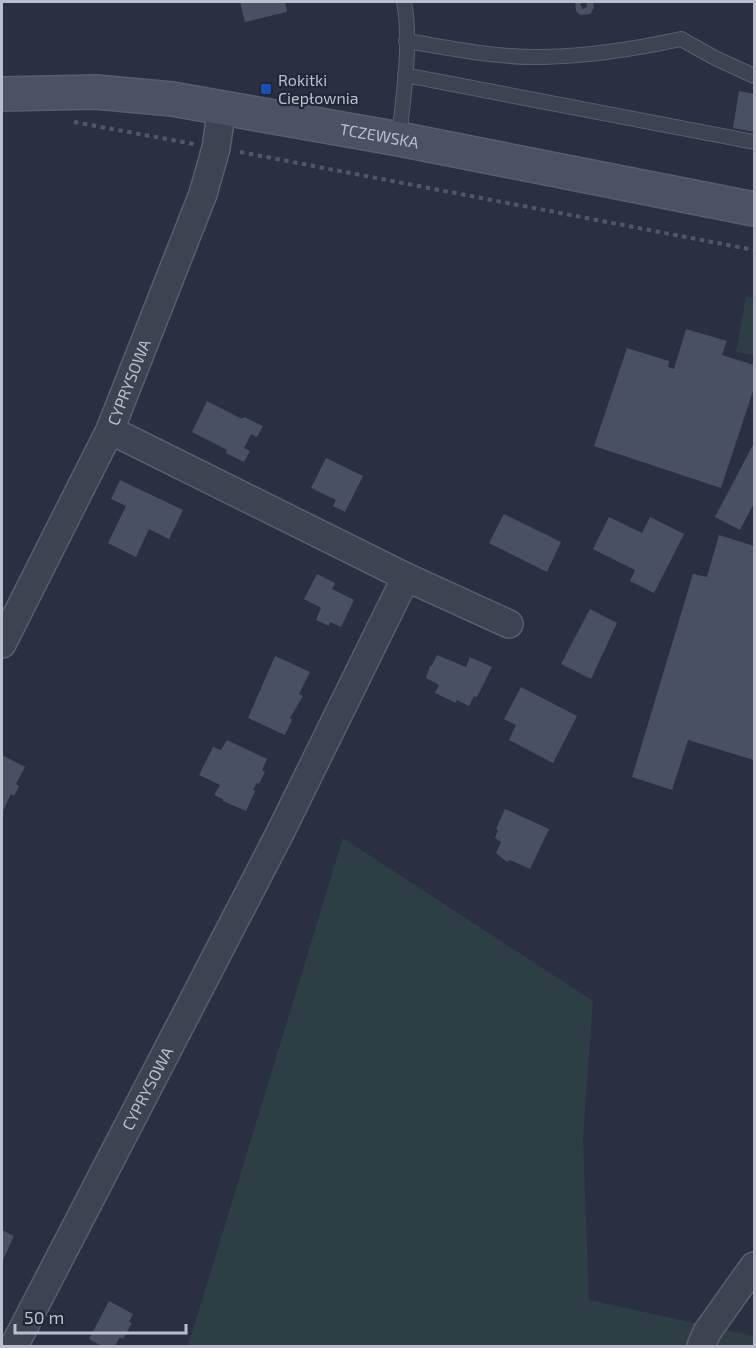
<svg xmlns="http://www.w3.org/2000/svg" width="756" height="1348" font-family="'Exo 2',sans-serif">
	<style>
		.green { fill: #2d3e44 }
		.building { fill: #495063 }
		.lines { fill: none; stroke-linecap: round; stroke-linejoin: round }
		.lane-casing { stroke: #595e6c; stroke-width: 16 }
		.street-casing { stroke: #595e6c; stroke-width: 30 }
		.secondary-casing { stroke: #595e6c; stroke-width: 36 }
		.path { stroke: #4c5b62; stroke-width: 4; stroke-dasharray: 4.5 4.5; stroke-linecap: butt }
		.lane { stroke: #3e4352; stroke-width: 14 }
		.street { stroke: #3e4352; stroke-width: 27 }
		.secondary { stroke: #4c5164; stroke-width: 33 }
		.transit-dot { fill: #1a4fb4; stroke: #222837; stroke-width: 2 }
		.labels { text-anchor: middle; stroke-width: 4.5; stroke-linejoin: round; paint-order: stroke }
		.poi-label { font-size: 16px; fill: #bbbfcc; stroke: #222837; text-anchor: start }
		.street-label { font-size: 16px; fill: #bbbfcc; stroke: #222837 }
	</style>
	<rect width="100%" height="100%" fill="#2a3042"/>
	<!-- green -->
	<path class="green" d="M 746,297 L 754,298 L 754,355 L 736,352 Z
		M 343,838 L 593,1001 L 583,1138 L 589,1300 L 754,1336 L 754,1346 L 188,1346 Z"/>
	<!-- building -->
	<path class="building" d="M 240,2 L 285,2 L 287,12 L 245,22 Z
		M 575,2 L 582,2 L 580,5 L 583,9 L 587,7 L 586,2 L 593,2 L 594,8 L 590,14 L 580,15 L 576,11 Z
		M 739,91 L 754,94 L 754,132 L 733,128 Z
		M 686,329 L 727,341 L 722,355 L 754,365 L 754,388 L 721,488 L 594,446 L 627,348 L 669,361 L 668,367 L 674,369 Z
		M 207,401 L 242,419 L 244,417 L 263,426 L 257,437 L 251,434 L 244,448 L 250,451 L 244,462 L 226,453 L 227,450 L 192,432 Z
		M 754,443 L 754,503 L 740,530 L 715,517 Z
		M 326,458 L 363,476 L 345,512 L 333,506 L 336,500 L 311,488 Z
		M 120,480 L 183,510 L 169,539 L 149,529 L 136,557 L 108,543 L 126,506 L 111,499 Z
		M 504,514 L 561,542 L 547,572 L 489,543 Z
		M 609,517 L 642,533 L 650,517 L 684,534 L 654,593 L 630,581 L 635,570 L 593,549 Z
		M 719,535 L 754,546 L 754,760 L 688,740 L 672,790 L 632,777 L 693,574 L 707,577 Z
		M 317,574 L 335,583 L 332,589 L 354,600 L 341,627 L 330,622 L 329,626 L 316,620 L 321,608 L 304,599 Z
		M 590,609 L 617,623 L 591,679 L 561,664 Z
		M 437,655 L 466,667 L 470,657 L 492,667 L 477,697 L 474,696 L 469,706 L 457,700 L 456,703 L 435,693 L 439,685 L 426,678 L 430,666 L 432,665 Z
		M 275,656 L 310,672 L 299,694 L 303,696 L 290,718 L 292,720 L 285,735 L 248,718 Z
		M 521,687 L 577,716 L 553,763 L 509,740 L 516,725 L 504,719 Z
		M 227,740 L 267,759 L 262,770 L 265,772 L 259,784 L 257,783 L 253,790 L 255,791 L 246,811 L 223,801 L 223,799 L 214,795 L 220,785 L 199,775 L 213,747 L 221,750 Z
		M 2,755 L 25,767 L 16,784 L 19,786 L 14,796 L 11,794 L 2,813 Z
		M 505,809 L 549,829 L 530,869 L 510,860 L 507,862 L 496,853 L 501,842 L 495,838 L 498,830 L 496,829 Z
		M 2,1230 L 14,1236 L 2,1262 Z
		M 109,1301 L 133,1314 L 129,1322 L 132,1323 L 123,1339 L 120,1337 L 115,1346 L 102,1346 L 89,1339 Z"/>
	<g class="lines">
		<defs>
			<path id="lane" d="M 406,41 C 451,48 497,58 543,57 C 590,56 635,49 681,39 L 715,58 L 754,76
				M 405,75 L 754,142
				M 399,139 C 403,98 412,42 404,2"/>
			<g id="street">
				<path d="M 110,430 L 406,577 L 509,624"/>
				<path id="s1" d="M 2,644 L 110,430 L 203,194 L 216,148 L 222,107"/>
				<path id="s2" d="M 14,1346 L 281,831 L 406,577"/>
				<path d="M 701,1346 L 707,1332 L 754,1266"/>
			</g>
			<g id="secondary">
				<path id="s3" d="M 2,94 L 96,92 L 172,99 L 399,139 L 754,209"/>
			</g>
		</defs>
		<!-- lane casing -->
		<use href="#lane" class="lane-casing"/>
		<!-- street casing -->
		<use href="#street" class="street-casing"/>
		<!-- secondary casing -->
		<use href="#secondary" class="secondary-casing"/>
		<!-- path -->
		<path class="path" d="M 74,122 L 194,144
			M 240,152 L 754,250"/>
		<!-- lane -->
		<use href="#lane" class="lane"/>
		<!-- street -->
		<use href="#street" class="street"/>
		<!-- secondary -->
		<use href="#secondary" class="secondary"/>
	</g>
	<!-- markers -->
	<rect class="transit-dot" x="260" y="83" width="12" height="12" rx="3"/>
	<g class="labels">
		<!-- poi labels -->
		<g class="poi-label">
			<text x="278" y="86">Rokitki<tspan x="278" dy="18">Ciepłownia</tspan></text>
		</g>
		<!-- street labels -->
		<g class="street-label">
			<text dy="6" stroke="none"><textPath href="#s3" startOffset="381">TCZEWSKA</textPath></text>
			<text dy="6" stroke="none"><textPath href="#s1" startOffset="291">CYPRYSOWA</textPath></text>
			<text dy="6" stroke="none"><textPath href="#s2" startOffset="290">CYPRYSOWA</textPath></text>
		</g>
	</g>
	<!-- border -->
	<rect width="756" height="1348" fill="none" stroke="#bbbfcc" stroke-width="6"/>
	<!-- scale -->
	<path d="M15 1324v9h171v-9" fill="none" stroke="#bbbfcc" stroke-width="3"/>
	<text x="24" y="1324" font-size="18" fill="#bbbfcc" stroke="#222837" stroke-width="4.5" paint-order="stroke">50 m</text>
</svg>
